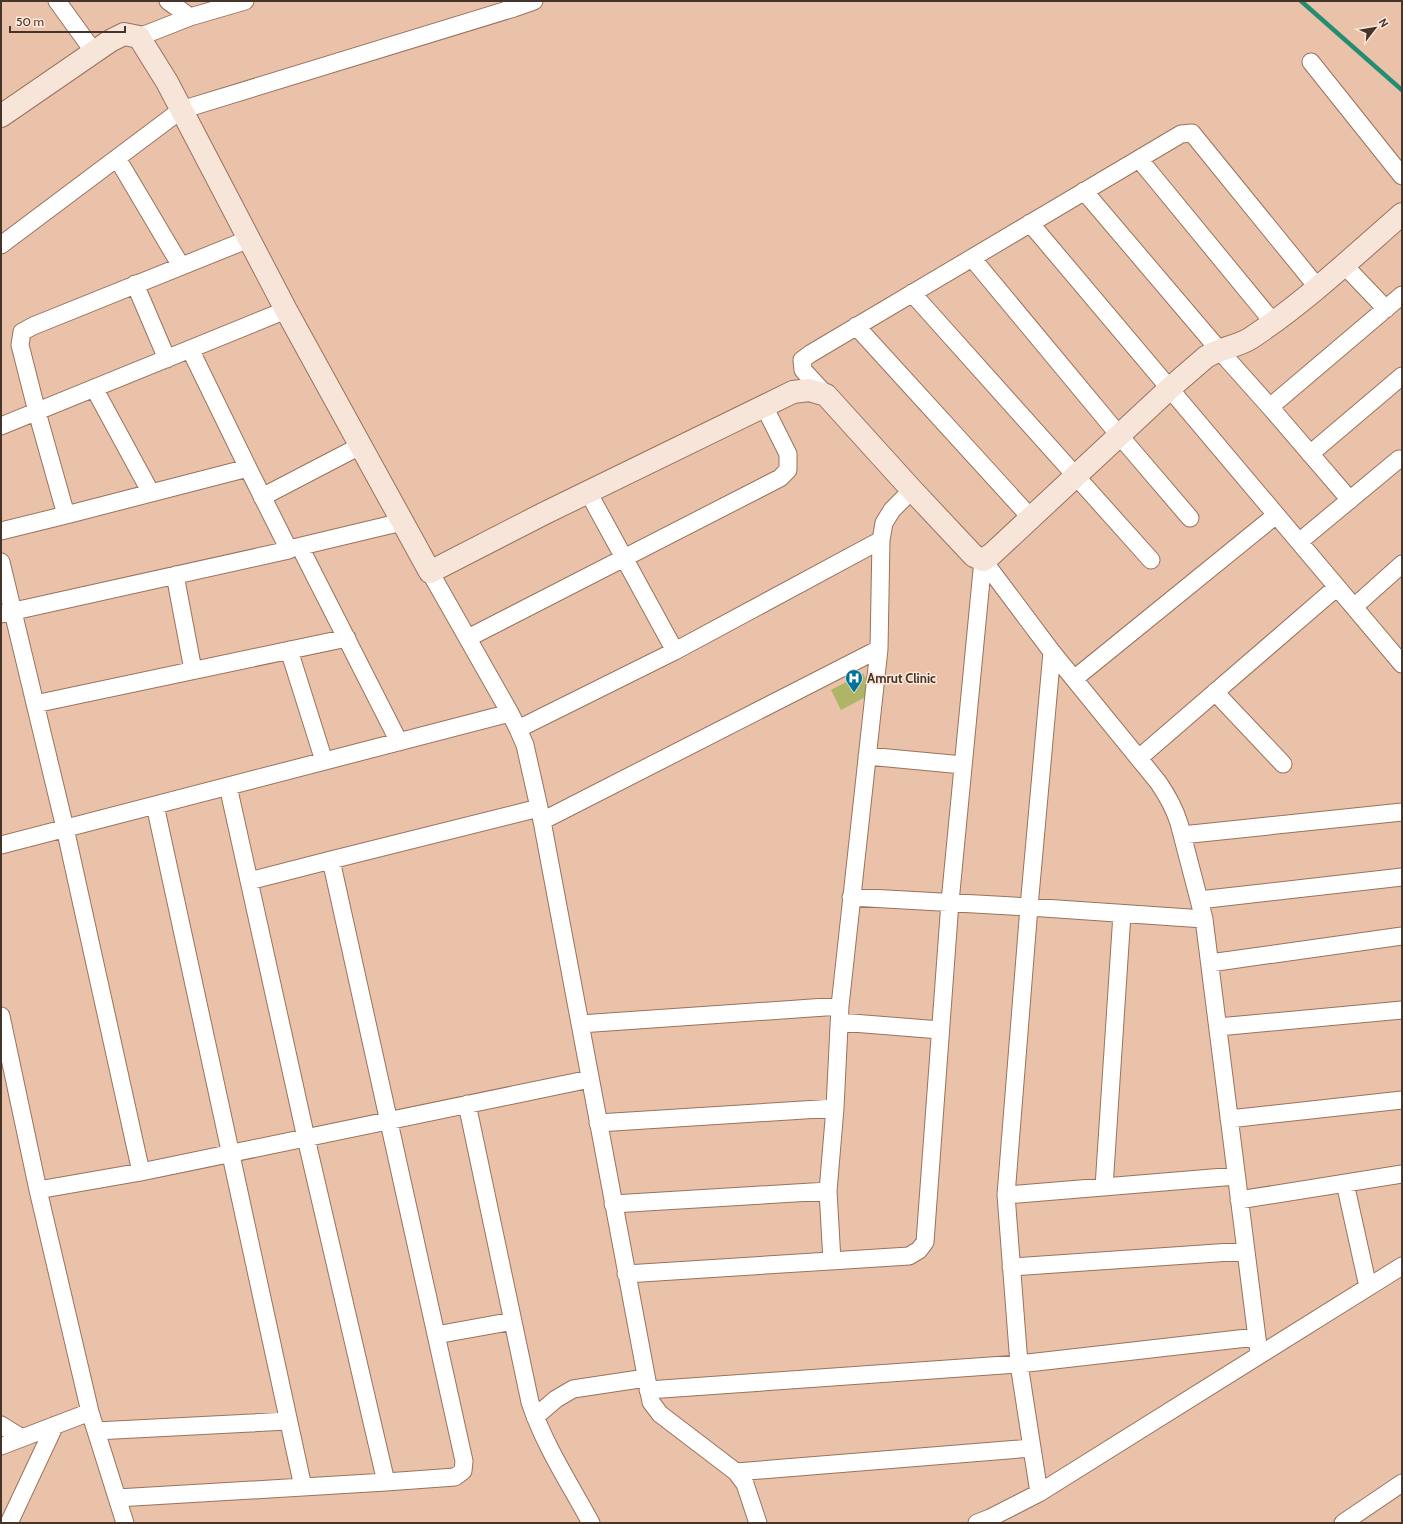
<svg xmlns="http://www.w3.org/2000/svg" width="1403" height="1524" font-family="Cabin,sans-serif">
	<style>
		.lines { fill: none; stroke-linecap: round; stroke-linejoin: round }
		.stream { stroke: #238d73; stroke-width: 4.5 }
		.building { fill: #afb567 }
		.street-casing { stroke: #99735d; stroke-width: 19 }
		.secondary-casing { stroke: #99735d; stroke-width: 24 }
		.street { stroke: #fff; stroke-width: 17 }
		.secondary { stroke: #f8e5da; stroke-width: 22 }
		.labels { text-anchor: middle; stroke-width: 3; stroke-linejoin: round; paint-order: stroke }
		.poi-label { font-size: 13px; font-weight: bold; fill: #44342a; stroke: #fce7da; text-anchor: start }
	</style>
	<rect width="100%" height="100%" fill="#eac1a9"/>
	<g class="lines">
		<!-- stream -->
		<path class="stream" d="M 1301,1 L 1402,90"/>
	</g>
	<!-- building -->
	<path class="building" d="M 863,673 L 873,693 L 841,710 L 831,690 Z"/>
	<g class="lines">
		<defs>
			<path id="street" d="M 57,1 L 94,52
				M 514,8 L 534,1
				M 190,17 L 245,1
				M 139,37 L 190,17 L 168,1
				M 1311,62 L 1402,176
				M 117,158 L 181,266
				M 1139,159 L 1273,322
				M 1084,191 L 1220,351 L 1270,407 L 1350,500
				M 1030,223 L 1402,664
				M 1,245 L 181,110 L 514,8 L 511,1
				M 972,258 L 1119,435 L 1190,518
				M 1344,265 L 1386,309
				M 135,284 L 167,359
				M 912,293 L 1151,560
				M 856,326 L 1031,518
				M 190,349 L 248,468
				M 94,388 L 151,493
				M 826,395 L 803,370 L 802,360 L 810,354 L 1181,134 L 1192,133 L 1318,288
				M 1270,407 L 1402,295
				M 1,426 L 286,310
				M 1310,454 L 1402,376
				M 588,492 L 675,651
				M 262,497 L 360,446
				M 1,531 L 66,515
				M 1299,542 L 1399,459
				M 300,547 L 399,742
				M 289,549 L 402,522
				M 983,560 L 1052,652 L 1029,907 L 1006,1195 L 1019,1364 L 1256,1337
				M 1,562 L 65,828 L 141,1172
				M 430,572 L 510,713 L 518,729 L 525,745 L 542,821 L 651,1402 L 660,1414 L 736,1472 L 745,1484 L 758,1523
				M 175,575 L 193,670
				M 1354,607 L 1402,564
				M 1,614 L 289,550 L 248,468 L 66,515 L 37,412 L 20,345 L 22,332 L 33,326 L 249,239
				M 468,638 L 780,478 L 788,470 L 788,454 L 764,406
				M 289,650 L 324,761
				M 1052,652 L 1158,782 C 1167,795 1174,807 1179,823 L 1204,919
				M 1074,679 L 1276,515
				M 1215,692 L 1283,764
				M 35,704 L 347,638
				M 518,729 L 675,651 L 881,540
				M 867,756 L 963,765
				M 1139,758 L 1337,587
				M 228,786 L 306,1138 L 386,1482 L 303,1487
				M 542,821 L 879,649
				M 1182,835 L 1402,812
				M 1,845 L 510,713
				M 249,881 L 331,860
				M 851,897 L 1029,907 L 1204,919 L 1259,1354
				M 1199,900 L 1402,877
				M 1210,963 L 1402,936
				M 1,1016 L 38,1190 L 90,1412 L 125,1523
				M 840,1022 L 940,1030
				M 580,1024 L 840,1006
				M 1218,1027 L 1402,1010
				M 467,1104 L 530,1402 C 544,1445 570,1484 591,1523
				M 1229,1119 L 1402,1100
				M 598,1123 L 835,1108
				M 1345,1183 L 1368,1287
				M 1104,1187 L 1122,914
				M 38,1190 L 141,1172 L 590,1079
				M 828,1191 L 832,1261
				M 1006,1195 L 1236,1176
				M 1239,1200 L 1402,1174
				M 613,1204 L 828,1191 L 835,1108 L 840,1006 L 879,649 L 881,540 L 884,523 L 892,510 L 912,490
				M 1011,1267 L 1246,1251
				M 626,1274 L 909,1256 L 919,1250 L 925,1242 L 950,902 L 983,560
				M 436,1335 L 513,1321
				M 648,1390 L 1019,1364 L 1039,1493
				M 535,1417 L 556,1399 L 573,1389 L 646,1378
				M 1,1425 L 22,1438
				M 96,1431 L 288,1421
				M 1,1446 L 90,1412
				M 736,1472 L 1032,1448
				M 386,1482 L 455,1477 L 463,1471 L 464,1461 L 331,860 L 539,808
				M 117,1498 L 303,1487 L 155,805
				M 9,1523 L 55,1425
				M 977,1523 L 990,1518 L 1039,1493 L 1402,1266
				M 1343,1523 L 1402,1483"/>
			<path id="secondary" d="M 1,116 L 110,41 L 124,34 L 139,37 L 167,82 L 286,310 L 430,572 L 543,514 L 793,392 L 809,390 L 826,395 L 912,490 L 974,556 L 983,560 L 992,554 L 1169,389 L 1206,357 C 1220,348 1237,347 1251,338 C 1305,302 1353,257 1402,214"/>
		</defs>
		<!-- street casing -->
		<use href="#street" class="street-casing"/>
		<!-- secondary casing -->
		<use href="#secondary" class="secondary-casing"/>
		<!-- street -->
		<use href="#street" class="street"/>
		<!-- secondary -->
		<use href="#secondary" class="secondary"/>
	</g>
	<!-- icons -->
	<defs>
		<symbol id="hospital-pin" viewBox="-11 -11 22 30"><path d="M0 17L-7.5 6A9.5 9.5 0 1 1 7.5 6Z" fill="#00739d" stroke="#fce7da"/><path d="M-5-5h3v3.5h4V-5h3V5h-3V1.5h-4V5h-3Z" fill="#fff"/></symbol>
	</defs>
	<g fill-rule="evenodd">
		<use href="#hospital-pin" x="844" y="668" width="20" height="27"/>
	</g>
	<g class="labels">
		<!-- poi labels -->
		<g class="poi-label">
			<text x="867" y="683">Amrut Clinic</text>
		</g>
	</g>
	<!-- border -->
	<rect width="1403" height="1524" fill="none" stroke="#44342a" stroke-width="4"/>
	<!-- north arrow -->
	<g transform="translate(1375 28) rotate(59)" stroke="#fce7da" stroke-width="3" paint-order="stroke">
	<path d="M0-3L7 15L0 10L-7 15Z" fill="#44342a"/>
	<text y="-6" font-size="11" font-weight="bold" text-anchor="middle" fill="#44342a">N</text>
	</g>
	<!-- scale -->
	<path d="M10 26v6h115v-6" fill="none" stroke="#44342a" stroke-width="2"/>
	<text x="16" y="26" font-size="12" fill="#44342a" stroke="#fce7da" stroke-width="3" paint-order="stroke">50 m</text>
</svg>
